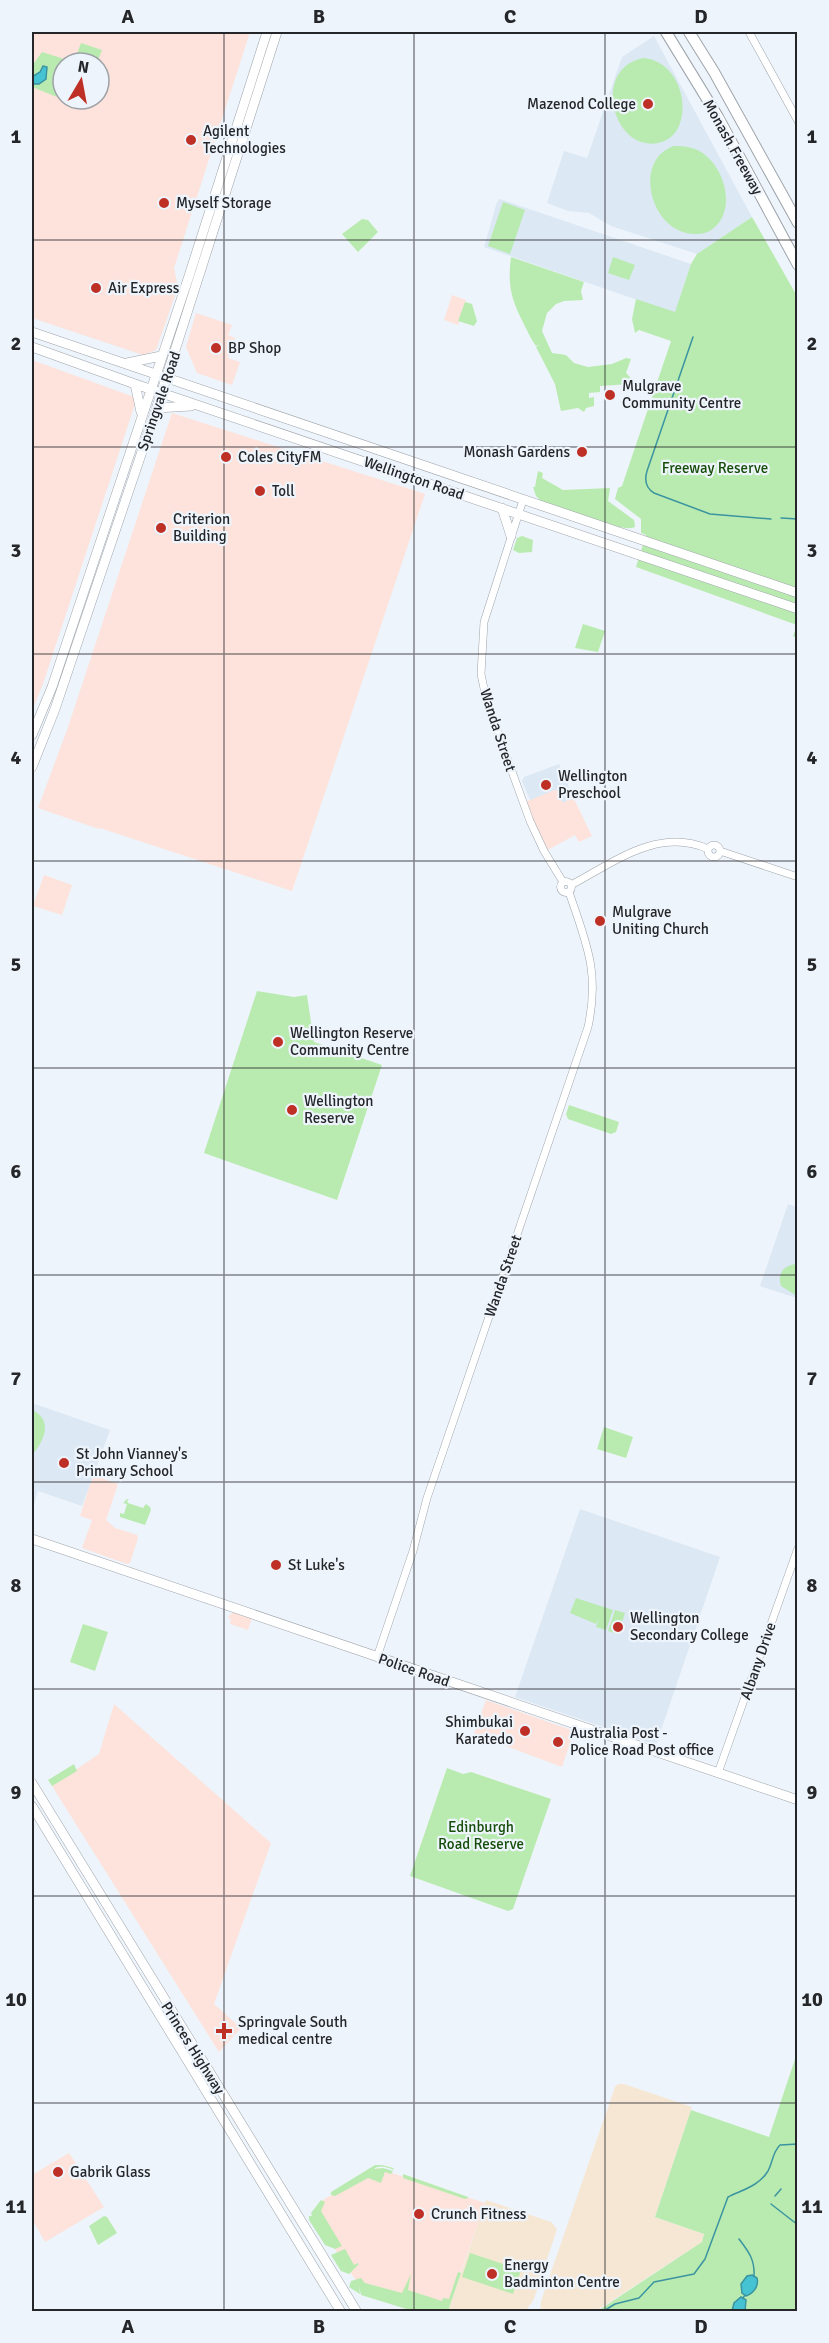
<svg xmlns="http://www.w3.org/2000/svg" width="829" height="2343" font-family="Signika,sans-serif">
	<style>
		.commercial { fill: #fde3db; fill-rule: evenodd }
		.industrial { fill: #f6e7d4 }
		.built { fill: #dce8f4 }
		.green { fill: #b9ebb0 }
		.water { fill: #45c3d3; stroke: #3b94a0; stroke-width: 1.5 }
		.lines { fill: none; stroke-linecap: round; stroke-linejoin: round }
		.stream { stroke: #3b94a0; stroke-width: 1.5 }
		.tertiary-casing { stroke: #9ea4aa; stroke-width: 8 }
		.primary-casing { stroke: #9ea4aa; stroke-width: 10 }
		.trunk-casing { stroke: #9ea4aa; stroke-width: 10 }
		.motorway-casing { stroke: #9ea4aa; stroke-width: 12 }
		.tertiary { stroke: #fff; stroke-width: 7 }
		.primary { stroke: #fff; stroke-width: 9 }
		.trunk { stroke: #fff; stroke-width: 9 }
		.motorway { stroke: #fff; stroke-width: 10 }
		.grid { fill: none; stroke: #242629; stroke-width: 1.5; stroke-opacity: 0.55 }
		.poi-dot { fill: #be3026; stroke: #eef4fb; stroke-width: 2 }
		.labels { text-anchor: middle; stroke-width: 4.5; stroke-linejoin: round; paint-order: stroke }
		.poi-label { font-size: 15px; fill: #242629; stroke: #eef4fb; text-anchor: start }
		.street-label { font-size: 15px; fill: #242629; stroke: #eef4fb }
		.park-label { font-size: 15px; fill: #154d08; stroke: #eef4fb }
		.neatline { fill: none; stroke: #242629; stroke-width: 2 }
		.grid-label { font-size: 20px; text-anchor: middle; font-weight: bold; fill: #242629 }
	</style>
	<rect width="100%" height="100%" fill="#eef4fb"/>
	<!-- commercial -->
	<path class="commercial" d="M 32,32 L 250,32 L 174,268 L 178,287 L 156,350 L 143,355 L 32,318 ZM 63,63 L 99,63 L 99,99 L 63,99 Z
		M 452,295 L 466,300 L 458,325 L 444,320 Z
		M 196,313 L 232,325 L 228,335 L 235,338 L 228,358 L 240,362 L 232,385 L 197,373 L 186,347 Z
		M 32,360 L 137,398 L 43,684 L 32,711 Z
		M 172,413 L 425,494 L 292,891 L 100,828 L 99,829 L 38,808 L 67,730 Z
		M 557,789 L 563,802 L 573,797 L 592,836 L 579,842 L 575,835 L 548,850 L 525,802 Z
		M 44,875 L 72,885 L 62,915 L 33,906 Z
		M 93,1475 L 118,1484 L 106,1520 L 115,1528 L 137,1535 L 138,1538 L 130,1563 L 127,1564 L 82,1548 L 92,1520 L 80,1516 Z
		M 233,1612 L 252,1618 L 248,1630 L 230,1624 L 231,1620 L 228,1617 Z
		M 486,1700 L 574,1731 L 562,1767 L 474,1734 Z
		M 114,1704 L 271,1843 L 214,2004 L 241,2028 L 219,2052 L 52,1786 L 99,1754 Z
		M 69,2153 L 104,2207 L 45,2242 L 32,2219 L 32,2175 Z
		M 377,2168 L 485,2203 L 453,2294 L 449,2301 L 439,2302 L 359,2285 L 312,2215 L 323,2200 Z"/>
	<!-- industrial -->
	<path class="industrial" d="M 618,2084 L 624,2084 L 692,2107 L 655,2217 L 704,2234 L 702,2242 L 596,2311 L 540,2312 L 541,2301 L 615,2087 Z
		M 486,2200 L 551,2222 L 557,2229 L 534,2299 L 526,2311 L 451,2312 L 449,2308 Z"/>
	<!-- built -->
	<path class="built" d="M 654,36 L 752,217 L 697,254 L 611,226 L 589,213 L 568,211 L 547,203 L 564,151 L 587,158 L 622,57 Z
		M 500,199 L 691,264 L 675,313 L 484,247 L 497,202 Z
		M 559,764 L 573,797 L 563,803 L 557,789 L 530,800 L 522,781 L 524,777 Z
		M 788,1204 L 797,1207 L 797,1298 L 760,1286 Z
		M 32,1403 L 110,1430 L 82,1506 L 38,1491 L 32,1510 Z
		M 580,1509 L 720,1557 L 656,1745 L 515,1697 Z"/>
	<!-- green -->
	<path class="green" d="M 81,43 L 102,50 L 97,63 L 63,63 L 63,86 L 60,86 L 57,97 L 32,87 L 32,66 L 42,52 L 74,62 Z
		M 644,58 C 675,61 690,99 679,126 C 675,135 668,141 658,143 C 612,152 591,67 644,58 Z
		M 674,146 C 684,146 693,147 701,152 C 722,165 734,200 720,221 C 714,230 706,234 697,234 C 651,236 631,160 674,146 Z
		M 503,202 L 525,210 L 510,254 L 488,246 Z
		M 752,217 L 797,296 L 797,638 L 793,636 L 797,625 L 636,567 L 646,535 L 641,533 L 641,519 L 615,499 L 618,488 L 622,486 L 671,341 L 639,330 L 635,333 L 632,319 L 636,299 L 675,312 L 691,264 L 697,254 Z
		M 362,219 L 368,220 L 378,232 L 358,252 L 342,234 Z
		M 511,257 L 584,282 L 581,291 L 583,300 L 564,301 L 556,304 L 547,313 L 542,331 L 552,353 L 566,355 L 574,363 L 588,367 L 612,364 L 626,358 L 631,359 L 626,373 L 632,379 L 630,384 L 600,386 L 600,392 L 589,393 L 589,398 L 594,397 L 594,406 L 586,408 L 584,412 L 578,408 L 561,411 L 555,384 L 536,347 L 540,344 L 536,346 L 532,340 C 516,307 506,295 511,257 Z
		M 613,257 L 635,265 L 629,280 L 608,273 Z
		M 465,302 L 472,304 L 477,321 L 474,326 L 458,321 Z
		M 538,471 L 543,473 L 542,478 L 563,490 L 610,488 L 608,501 L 634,520 L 635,527 C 623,534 558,507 542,502 L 536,496 L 533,487 L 535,487 Z
		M 522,536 L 533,540 L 532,552 L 519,553 L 513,550 L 517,538 Z
		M 583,624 L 605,631 L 598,652 L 575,648 Z
		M 257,991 L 294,997 L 307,995 L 314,1042 L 382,1065 L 337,1200 L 204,1153 Z
		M 569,1105 L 619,1122 L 616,1132 L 611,1134 L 568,1119 L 566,1114 Z
		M 797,1264 L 798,1264 L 797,1296 L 781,1286 C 777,1273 784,1265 797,1264 Z
		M 32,1410 C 53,1419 45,1441 32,1455 Z
		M 604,1427 L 633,1437 L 626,1458 L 597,1449 Z
		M 127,1499 L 129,1499 L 127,1501 L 128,1503 L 143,1508 L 146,1504 L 150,1507 L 151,1510 L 145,1525 L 120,1517 L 120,1513 L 124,1514 L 127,1504 L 123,1503 Z
		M 576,1598 L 613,1610 L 606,1630 L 596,1627 L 599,1618 L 596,1624 L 570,1613 Z
		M 615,1610 L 625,1613 L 618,1634 L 608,1631 Z
		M 83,1624 L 108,1632 L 95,1671 L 70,1662 Z
		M 74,1764 L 77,1771 L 52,1786 L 48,1780 Z
		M 447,1768 L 463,1774 L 471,1772 L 551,1799 L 513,1909 L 508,1911 L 410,1876 Z
		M 797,2053 L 797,2311 L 596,2312 L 702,2242 L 704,2234 L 655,2217 L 691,2110 L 769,2137 Z
		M 375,2165 L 382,2165 L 393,2168 L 394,2170 C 388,2168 380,2164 374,2169 L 383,2168 L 393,2171 L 391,2174 L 385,2172 L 381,2183 L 368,2178 L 335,2196 L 331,2195 L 331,2192 Z
		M 403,2174 L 468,2197 L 468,2198 L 465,2199 L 403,2178 Z
		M 321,2200 L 325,2202 L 321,2211 L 342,2246 L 335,2249 L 325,2245 L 309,2220 L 309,2216 L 312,2216 L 311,2213 Z
		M 104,2216 L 107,2217 L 117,2233 L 98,2245 L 89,2226 Z
		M 345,2249 L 354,2265 L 358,2263 L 358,2265 L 349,2274 L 341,2271 L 331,2255 Z
		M 470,2253 L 521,2270 L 513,2294 L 462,2277 Z
		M 458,2272 L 461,2273 L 449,2308 L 451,2311 L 413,2311 L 361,2295 L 359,2286 L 360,2294 L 349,2287 L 351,2281 L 361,2278 L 365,2283 L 402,2293 L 411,2274 L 408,2290 L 442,2301 L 443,2298 L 449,2299 Z"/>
	<!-- water -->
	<path class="water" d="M 43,66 L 47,67 L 46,79 L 39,84 L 33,84 L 32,77 L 40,72 Z
		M 752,2275 L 757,2278 C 759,2286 754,2293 746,2296 L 742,2293 L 741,2284 L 747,2276 Z
		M 741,2297 L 746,2300 L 745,2311 L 732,2311 L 734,2303 Z"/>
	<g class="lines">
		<!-- stream -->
		<path class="stream" d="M 693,337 L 647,471 C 644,481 646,488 654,493 L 710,514 L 771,519
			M 781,518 L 798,519
			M 775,2196 L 781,2189
			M 771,2204 L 798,2225
			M 739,2239 C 748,2251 755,2259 754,2276
			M 743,2298 L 745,2295
			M 602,2312 L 615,2304 L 639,2298 L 654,2282 L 694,2274 L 705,2259 L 728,2197 C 742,2190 759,2186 768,2171 C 773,2162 772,2153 780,2145 L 798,2144"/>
		<defs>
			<path id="tertiary" d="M 749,32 L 798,121
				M 523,500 L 484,622 L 481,674 L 487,703 L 530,821 L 544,851 L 563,882
				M708 851a6 6 0 1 1 12 0a6 6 0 1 1-12 0Z
				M 720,851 L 798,877
				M560.5 887a5.5 5.5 0 1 1 11 0a5.5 5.5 0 1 1-11 0Z
				M 571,885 C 614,862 659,827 708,849
				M 377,1657 L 413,1551 L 427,1498 L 588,1027 C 600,971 586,943 569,892
				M 718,1773 L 798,1548"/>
			<path id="primary" d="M 32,1539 L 798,1800"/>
			<path id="trunk" d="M 32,332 L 798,593
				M 32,347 L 135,384 L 798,609
				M 127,363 L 161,356
				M 135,384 L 141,412
				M 157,408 L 191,406
				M 502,508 L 511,536
				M 32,735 L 52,687 L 189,276 L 267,32
				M 32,767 L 55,709 L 153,419 L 277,32
				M 32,1783 L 357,2312
				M 32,1806 L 341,2312"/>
			<path id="motorway" d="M 666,32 L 718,117 L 798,265
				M 689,32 L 714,72 L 798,223"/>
		</defs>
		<!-- tertiary casing -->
		<use href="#tertiary" class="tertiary-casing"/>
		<!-- primary casing -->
		<use href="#primary" class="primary-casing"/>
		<!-- trunk casing -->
		<use href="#trunk" class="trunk-casing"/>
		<!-- motorway casing -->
		<use href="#motorway" class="motorway-casing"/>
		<!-- tertiary -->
		<use href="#tertiary" class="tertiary"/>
		<!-- primary -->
		<use href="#primary" class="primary"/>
		<!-- trunk -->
		<use href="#trunk" class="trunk"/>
		<!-- motorway -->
		<use href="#motorway" class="motorway"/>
	</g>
	<!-- grid -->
	<path class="grid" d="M 224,32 L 224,2312M 414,32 L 414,2312M 605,32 L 605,2312M 32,240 L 798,240M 32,447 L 798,447M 32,654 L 798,654M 32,861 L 798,861M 32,1068 L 798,1068M 32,1275 L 798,1275M 32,1482 L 798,1482M 32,1689 L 798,1689M 32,1896 L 798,1896M 32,2103 L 798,2103"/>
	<!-- markers -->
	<g class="poi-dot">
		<circle cx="648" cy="104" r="6"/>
		<circle cx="191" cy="140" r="6"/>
		<circle cx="164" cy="203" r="6"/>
		<circle cx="96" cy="288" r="6"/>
		<circle cx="216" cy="348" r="6"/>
		<circle cx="610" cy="395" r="6"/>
		<circle cx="582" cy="452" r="6"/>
		<circle cx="226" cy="457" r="6"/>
		<circle cx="260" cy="491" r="6"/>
		<circle cx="161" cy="528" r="6"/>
		<circle cx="546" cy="785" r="6"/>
		<circle cx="600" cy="921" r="6"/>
		<circle cx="278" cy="1042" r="6"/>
		<circle cx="292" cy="1110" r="6"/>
		<circle cx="64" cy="1463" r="6"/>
		<circle cx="276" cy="1565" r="6"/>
		<circle cx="618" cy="1627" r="6"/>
		<circle cx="525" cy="1731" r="6"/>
		<circle cx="558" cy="1742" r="6"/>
		<path d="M221 2022h6v6h6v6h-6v6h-6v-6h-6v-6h6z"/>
		<circle cx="58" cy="2172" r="6"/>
		<circle cx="419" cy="2214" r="6"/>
		<circle cx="492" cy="2274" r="6"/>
	</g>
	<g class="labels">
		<!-- poi labels -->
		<g class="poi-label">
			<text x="636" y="109" text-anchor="end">Mazenod College</text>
			<text x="203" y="136">Agilent<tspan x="203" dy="17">Technologies</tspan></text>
			<text x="176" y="208">Myself Storage</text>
			<text x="108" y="293">Air Express</text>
			<text x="228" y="353">BP Shop</text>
			<text x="622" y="391">Mulgrave<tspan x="622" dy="17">Community Centre</tspan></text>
			<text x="570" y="457" text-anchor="end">Monash Gardens</text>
			<text x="238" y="462">Coles CityFM</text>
			<text x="272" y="496">Toll</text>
			<text x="173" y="524">Criterion<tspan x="173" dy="17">Building</tspan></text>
			<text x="558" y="781">Wellington<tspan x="558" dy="17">Preschool</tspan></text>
			<text x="612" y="917">Mulgrave<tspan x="612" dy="17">Uniting Church</tspan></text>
			<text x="290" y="1038">Wellington Reserve<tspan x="290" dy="17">Community Centre</tspan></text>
			<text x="304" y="1106">Wellington<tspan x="304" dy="17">Reserve</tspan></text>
			<text x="76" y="1459">St John Vianney's<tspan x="76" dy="17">Primary School</tspan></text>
			<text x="288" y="1570">St Luke's</text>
			<text x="630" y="1623">Wellington<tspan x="630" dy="17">Secondary College</tspan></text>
			<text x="513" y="1727" text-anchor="end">Shimbukai<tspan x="513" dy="17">Karatedo</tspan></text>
			<text x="570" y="1738">Australia Post -<tspan x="570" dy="17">Police Road Post office</tspan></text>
			<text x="238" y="2027">Springvale South<tspan x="238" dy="17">medical centre</tspan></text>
			<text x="70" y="2177">Gabrik Glass</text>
			<text x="431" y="2219">Crunch Fitness</text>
			<text x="504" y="2270">Energy<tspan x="504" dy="17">Badminton Centre</tspan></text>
		</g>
		<!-- street labels -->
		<g class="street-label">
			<text transform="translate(733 147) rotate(61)" y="5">Monash Freeway</text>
			<text transform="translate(159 401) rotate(-71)" y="5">Springvale Road</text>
			<text transform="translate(414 478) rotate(19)" y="5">Wellington Road</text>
			<text transform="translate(498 730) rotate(72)" y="5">Wanda Street</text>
			<text transform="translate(503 1276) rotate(-71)" y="5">Wanda Street</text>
			<text transform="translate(758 1661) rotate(-71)" y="5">Albany Drive</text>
			<text transform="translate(414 1670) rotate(19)" y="5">Police Road</text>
			<text transform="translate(193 2048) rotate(58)" y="5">Princes Highway</text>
		</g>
		<!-- park labels -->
		<g class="park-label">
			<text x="715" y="473">Freeway Reserve</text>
			<text x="481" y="1832">Edinburgh<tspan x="481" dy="17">Road Reserve</tspan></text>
		</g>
	</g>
	<!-- border -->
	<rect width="829" height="2343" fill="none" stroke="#eef4fb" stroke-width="66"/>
	<!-- north arrow -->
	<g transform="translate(81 81) rotate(10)"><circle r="28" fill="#eef4fb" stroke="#9da2a7" stroke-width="1.5"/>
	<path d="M0-4.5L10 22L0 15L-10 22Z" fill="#be3026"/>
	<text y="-9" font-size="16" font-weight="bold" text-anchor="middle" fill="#242629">N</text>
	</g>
	<rect x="33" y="33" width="763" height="2277" class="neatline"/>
	<g class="grid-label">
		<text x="128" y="23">A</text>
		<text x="319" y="23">B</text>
		<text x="510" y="23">C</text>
		<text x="701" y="23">D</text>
		<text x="16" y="143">1</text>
		<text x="812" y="143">1</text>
		<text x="16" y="350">2</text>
		<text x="812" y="350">2</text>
		<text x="16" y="557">3</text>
		<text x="812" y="557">3</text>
		<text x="16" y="764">4</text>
		<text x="812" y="764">4</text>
		<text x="16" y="971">5</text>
		<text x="812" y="971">5</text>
		<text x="16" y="1178">6</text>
		<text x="812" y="1178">6</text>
		<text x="16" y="1385">7</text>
		<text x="812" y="1385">7</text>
		<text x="16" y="1592">8</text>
		<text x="812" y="1592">8</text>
		<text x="16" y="1799">9</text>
		<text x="812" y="1799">9</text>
		<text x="16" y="2006">10</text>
		<text x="812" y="2006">10</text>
		<text x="16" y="2213">11</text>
		<text x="812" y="2213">11</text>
		<text x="128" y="2333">A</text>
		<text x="319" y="2333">B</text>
		<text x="510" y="2333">C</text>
		<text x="701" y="2333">D</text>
	</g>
</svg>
